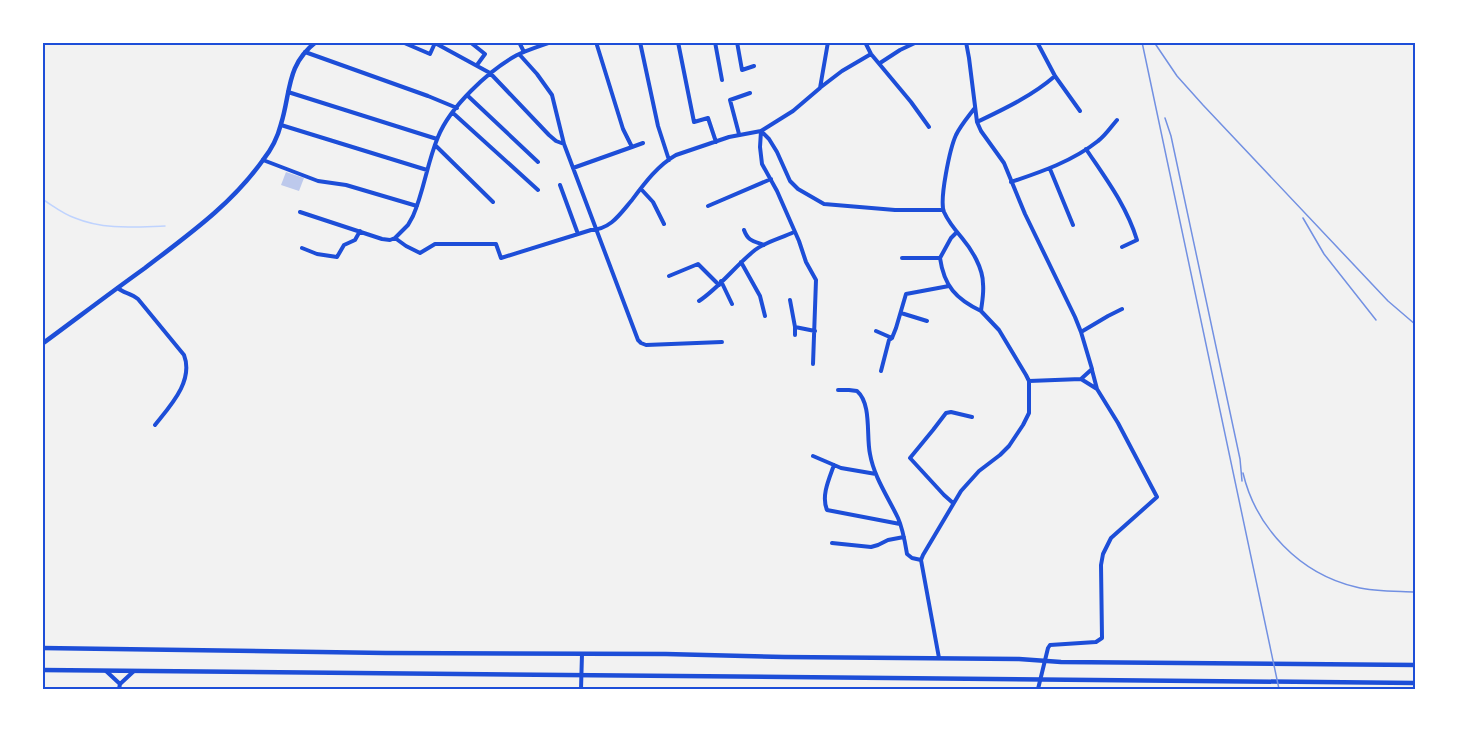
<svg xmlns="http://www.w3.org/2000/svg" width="1458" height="731" font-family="Lato,sans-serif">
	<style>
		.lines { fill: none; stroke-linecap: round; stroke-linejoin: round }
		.stream { stroke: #bfd3fe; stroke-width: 1.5 }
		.building { fill: #bdc9ec }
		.minor { stroke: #1d4ed8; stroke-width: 4 }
		.tertiary { stroke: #1d4ed8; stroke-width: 4.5 }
		.secondary { stroke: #1d4ed8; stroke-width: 4.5 }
		.rail { stroke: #7290e2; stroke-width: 1.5 }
		.neatline { fill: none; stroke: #1d4ed8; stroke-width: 2 }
	</style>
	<rect width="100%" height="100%" fill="#f2f2f2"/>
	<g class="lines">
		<!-- stream -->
		<path class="stream" d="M 42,199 C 52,205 63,214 75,218 C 104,230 134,227 165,226"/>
	</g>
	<!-- building -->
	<path class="building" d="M 286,172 L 304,178 L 299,191 L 281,185 Z"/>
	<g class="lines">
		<!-- minor -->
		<path class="minor" d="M 402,42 L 430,54 L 435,43 L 490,73 L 549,135 L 556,141 L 564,144
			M 470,42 L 485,54 L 477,65
			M 519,42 L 524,52
			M 596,42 L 623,129 L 632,147 L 643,143
			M 640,42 L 658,126 L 669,160
			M 678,42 L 694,122 L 708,118 L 716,142
			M 715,42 L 722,80
			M 737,42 L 742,70 L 754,66
			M 865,42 L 871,54 L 911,102 L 929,127
			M 966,42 L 969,58 L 977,122 L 981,131 L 1004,163 L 1025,214 L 1075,317 L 1081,332 L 1092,369 L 1081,379 L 1029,381
			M 1037,42 L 1055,76 L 1080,111
			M 305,52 L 428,96 L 457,108
			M 519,54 L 537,74 L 552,95 L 564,144 L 638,340 L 641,343 L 646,345 L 722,342
			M 880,63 L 900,50 L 917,42
			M 821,87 L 842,71 L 871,54
			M 288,92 L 437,139
			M 468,96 L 538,162
			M 453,113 L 538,190
			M 977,122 C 1004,109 1032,96 1055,76
			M 281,125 L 427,170
			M 761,131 L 760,147 L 762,164 L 777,191 L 799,241 L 806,262 L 816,280 L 813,364
			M 762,132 L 769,139 L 777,152 L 790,181 L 798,189 L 824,204 L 895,210 L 943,210
			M 739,134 L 730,100 L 750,93
			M 435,145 L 493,202
			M 1086,149 C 1106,179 1126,205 1137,240 L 1122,247
			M 263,160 L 318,181 L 346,185 L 417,206
			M 573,168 L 632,147
			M 1050,169 L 1073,225
			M 1011,182 C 1041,172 1073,161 1098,141 C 1105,136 1111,127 1117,120
			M 560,185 L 578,234
			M 641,189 L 653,202 L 664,224
			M 708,206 L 771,179
			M 300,212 L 382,239 L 390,240 L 395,238
			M 744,230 C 748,241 753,241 764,245
			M 956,233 L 951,238 L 940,258 C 944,286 956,299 981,311
			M 395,238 L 406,246 L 420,253 L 435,244 L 496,244 L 501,258 L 591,230 C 611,229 620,214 632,200 C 644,184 658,165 676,155 L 729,137 L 761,131 L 793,111 L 820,88 L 828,42
			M 395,238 L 408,225 L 413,216 C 424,191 427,163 438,137 C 450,107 488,71 517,55 C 527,50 540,46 551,42
			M 302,248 L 317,254 L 337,257 L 344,245 L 355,240 L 360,231
			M 902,258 L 940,258
			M 741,262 L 760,296 L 765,316
			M 669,276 L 698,264 L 719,285
			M 721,281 L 732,304
			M 118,288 C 123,293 131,293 138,299 L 184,355 C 194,381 170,406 155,425
			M 790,300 L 795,327 L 795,335
			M 699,301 C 720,287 735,266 755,250 C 767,241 782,238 794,232
			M 901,313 L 927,321
			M 795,327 L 815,331
			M 876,331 L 892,338 L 896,328 L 906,294 L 949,286
			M 1081,332 L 1108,316 L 1122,309
			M 881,371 L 889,340 L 892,338
			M 1081,379 L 1097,389 L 1092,370
			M 838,390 L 849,390 L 857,391 C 872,404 866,436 870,454 C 874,477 888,497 898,518 C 903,529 905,542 907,554 L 912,558 L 921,560
			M 813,456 L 841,468 L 876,474
			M 834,465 C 829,479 821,496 827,510 L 900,524
			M 953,503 L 944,495 L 910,458 L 933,430 L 946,413 L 951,412 L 972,417
			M 832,543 L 871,547 L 878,545 L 888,540 L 904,537
			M 939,658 L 921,560 L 923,555 L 961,491 L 979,471 L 1000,455 L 1009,446 L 1023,425 L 1029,413 L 1029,381 L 1026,375 L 999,330 L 981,311 C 982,302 984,293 983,284 C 983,268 972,250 962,238 C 956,231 948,221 944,212 C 939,200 950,148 956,135 C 961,125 968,117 974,109
			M 106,671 L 120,684
			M 119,689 L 120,684 L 134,671
			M 581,689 L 582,654
			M 1038,689 L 1048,648 L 1050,645 L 1096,642 L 1102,638 L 1101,565 L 1103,554 L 1111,538 L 1157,497 L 1118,423 L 1097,389"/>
		<!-- tertiary -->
		<path class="tertiary" d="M 42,344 C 76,319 110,293 145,268 C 188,235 231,205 263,160 C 271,150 278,136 281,124 C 291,92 286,65 316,42"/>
		<!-- secondary -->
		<path class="secondary" d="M 42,648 L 385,653 L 666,654 L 784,657 L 1019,659 L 1061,662 L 1416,665
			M 42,670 L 1416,683"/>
		<!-- rail -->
		<path class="rail" d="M 1142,42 L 1279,689
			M 1154,42 L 1177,76 L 1203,105 L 1388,301 L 1416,325
			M 1165,118 L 1171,136 L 1240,459 L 1242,481
			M 1303,218 L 1324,254 L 1376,320
			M 1243,473 C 1256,528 1300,574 1356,587 C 1376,592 1396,591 1416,592"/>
	</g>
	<!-- border -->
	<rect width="1458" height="731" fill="none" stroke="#ffffff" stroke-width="87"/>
	<rect x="44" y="44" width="1370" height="644" class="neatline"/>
</svg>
